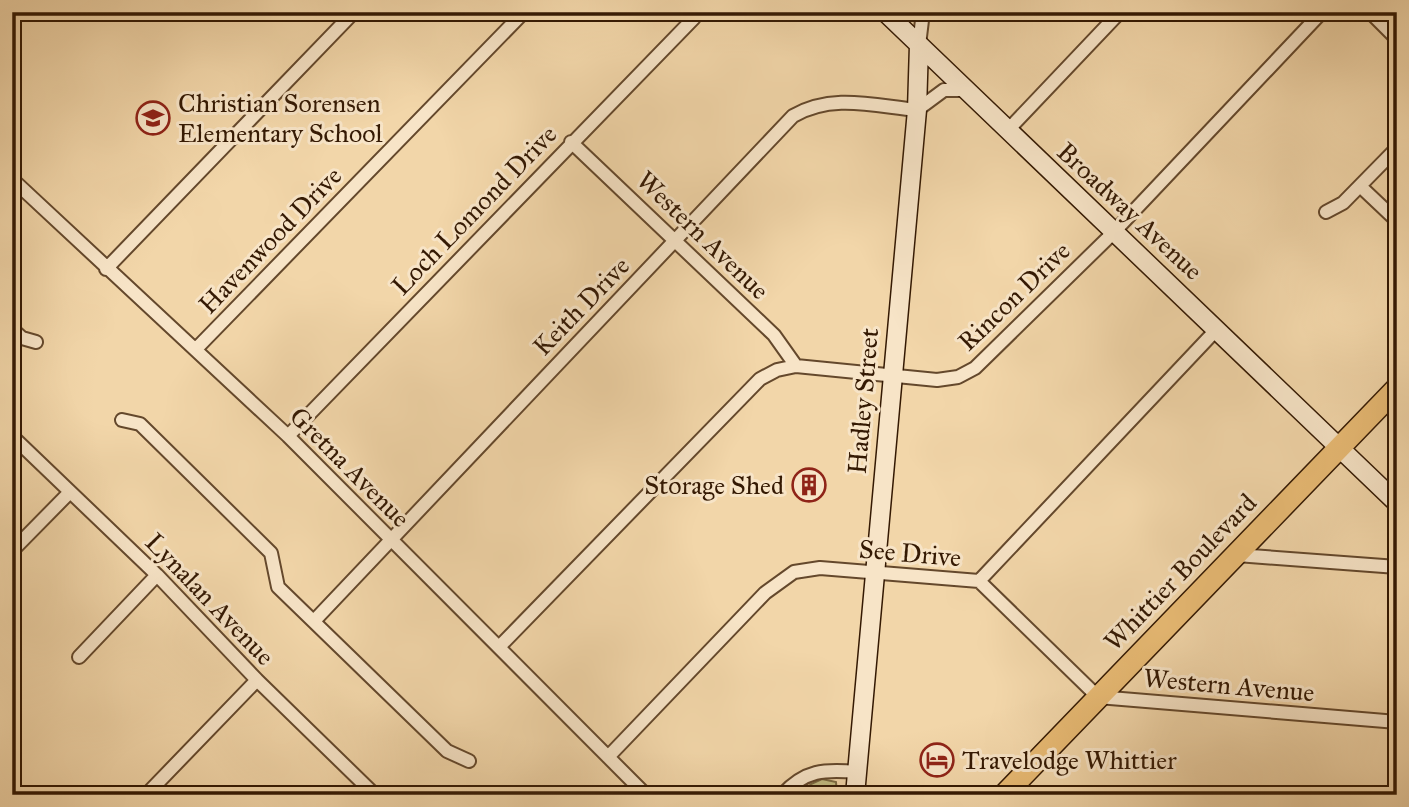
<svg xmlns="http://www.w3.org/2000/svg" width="1409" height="807" font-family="'IM FELL Great Primer',serif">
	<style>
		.green { fill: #c2bc82; stroke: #7b6a42; stroke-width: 2 }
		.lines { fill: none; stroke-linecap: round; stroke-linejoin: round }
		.street-casing { stroke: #64482c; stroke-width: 16 }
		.secondary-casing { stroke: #341903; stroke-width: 21 }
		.primary-casing { stroke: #341903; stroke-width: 24 }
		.street { stroke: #f7e4c7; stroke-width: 12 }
		.secondary { stroke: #f7e4c7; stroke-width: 18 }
		.primary { stroke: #e9bb74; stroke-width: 21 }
		.labels { text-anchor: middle; stroke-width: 6; stroke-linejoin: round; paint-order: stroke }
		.poi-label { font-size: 26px; fill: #341903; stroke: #f7e4c7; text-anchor: start }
		.street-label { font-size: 26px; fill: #341903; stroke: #f7e4c7 }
	</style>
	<rect width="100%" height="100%" fill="#f2d6a9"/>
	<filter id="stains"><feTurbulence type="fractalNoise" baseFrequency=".00286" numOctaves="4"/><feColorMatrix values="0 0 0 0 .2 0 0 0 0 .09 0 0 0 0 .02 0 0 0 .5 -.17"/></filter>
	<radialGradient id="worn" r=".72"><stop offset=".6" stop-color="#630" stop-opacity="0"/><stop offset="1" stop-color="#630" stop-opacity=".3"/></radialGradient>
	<!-- green -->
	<path class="green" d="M 822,779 L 836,782 L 837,795 L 801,795 L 811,784 Z"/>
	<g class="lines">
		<defs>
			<path id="street" d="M 1370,12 L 1397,39
				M 919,45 L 923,12
				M 1008,130 L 1120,12
				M 571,142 L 774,335 L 796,366
				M 12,179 L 288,436 L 646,795
				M 1360,186 L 1397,221
				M 1326,212 L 1343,203 L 1397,148
				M 106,269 L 354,12
				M 12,329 L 22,338 L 36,342
				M 196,349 L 524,12
				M 122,420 L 140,424 L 271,553 L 278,587 L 447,751 L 469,761
				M 12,436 L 157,575 L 257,680 L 375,795
				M 288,436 L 694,18 L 688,12
				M 12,551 L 70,492
				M 1237,555 L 1397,567
				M 979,581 L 1098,697 L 1397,722
				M 314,621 L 793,116 C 833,93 874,106 917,110 L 944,90 L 966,90
				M 500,646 L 760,379 L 777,370 L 796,366 L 937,380 L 958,377 L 975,368 L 1113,233 L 1322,12
				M 79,657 L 157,575
				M 608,757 L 765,593 L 794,572 L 820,568 L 979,581 L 1217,329
				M 146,795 L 257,680
				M 782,795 C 805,770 824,769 857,772"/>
			<path id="secondary" d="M 885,12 L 1397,503
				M 855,795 L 917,110 L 919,45"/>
			<path id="primary" d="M 1004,795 L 1397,388"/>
		</defs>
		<!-- street casing -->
		<use href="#street" class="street-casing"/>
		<!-- secondary casing -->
		<use href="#secondary" class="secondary-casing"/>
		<!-- primary casing -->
		<use href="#primary" class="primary-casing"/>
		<!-- street -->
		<use href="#street" class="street"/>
		<!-- secondary -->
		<use href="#secondary" class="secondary"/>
		<!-- primary -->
		<use href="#primary" class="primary"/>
	</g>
	<!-- icons -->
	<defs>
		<symbol id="school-ring" viewBox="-11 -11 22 22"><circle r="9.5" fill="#f7e4c7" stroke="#8f2418" stroke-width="1.5"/><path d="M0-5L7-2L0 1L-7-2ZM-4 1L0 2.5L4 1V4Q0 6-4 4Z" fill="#8f2418"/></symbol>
		<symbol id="building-ring" viewBox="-11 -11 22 22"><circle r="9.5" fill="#f7e4c7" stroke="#8f2418" stroke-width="1.5"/><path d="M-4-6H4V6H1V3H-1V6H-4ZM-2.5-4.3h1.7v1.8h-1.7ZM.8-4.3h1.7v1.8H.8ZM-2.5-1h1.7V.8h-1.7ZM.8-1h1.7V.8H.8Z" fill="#8f2418"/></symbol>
		<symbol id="hotel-ring" viewBox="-11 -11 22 22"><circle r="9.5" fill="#f7e4c7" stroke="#8f2418" stroke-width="1.5"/><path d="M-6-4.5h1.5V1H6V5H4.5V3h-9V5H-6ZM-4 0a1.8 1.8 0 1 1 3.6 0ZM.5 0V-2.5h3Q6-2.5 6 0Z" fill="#8f2418"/></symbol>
	</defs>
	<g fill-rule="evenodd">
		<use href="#school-ring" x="134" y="99" width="38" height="38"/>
		<use href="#building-ring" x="790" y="466" width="38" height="38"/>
		<use href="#hotel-ring" x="918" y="741" width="38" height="38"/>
	</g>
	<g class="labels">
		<!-- poi labels -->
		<g class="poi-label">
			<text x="178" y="112">Christian Sorensen<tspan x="178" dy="30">Elementary School</tspan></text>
			<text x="784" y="494" text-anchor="end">Storage Shed</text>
			<text x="962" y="769">Travelodge Whittier</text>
		</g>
		<!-- street labels -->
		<g class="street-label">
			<text transform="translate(474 210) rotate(-46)" y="9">Loch Lomond Drive</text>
			<text transform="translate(1130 211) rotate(43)" y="9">Broadway Avenue</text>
			<text transform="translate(703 235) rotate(44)" y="9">Western Avenue</text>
			<text transform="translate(270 240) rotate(-46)" y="9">Havenwood Drive</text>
			<text transform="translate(1014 296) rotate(-44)" y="9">Rincon Drive</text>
			<text transform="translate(581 306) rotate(-46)" y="9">Keith Drive</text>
			<text transform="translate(863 401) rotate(-85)" y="9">Hadley Street</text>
			<text transform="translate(350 467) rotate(45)" y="9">Gretna Avenue</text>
			<text transform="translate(910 553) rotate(5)" y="9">See Drive</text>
			<text transform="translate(1180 572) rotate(-46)" y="9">Whittier Boulevard</text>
			<text transform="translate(210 599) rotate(46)" y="9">Lynalan Avenue</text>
			<text transform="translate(1229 685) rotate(5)" y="9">Western Avenue</text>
		</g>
	</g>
	<!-- margin -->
	<rect width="1409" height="807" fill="none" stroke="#f2d6a9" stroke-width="42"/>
	<rect x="14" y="14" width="1381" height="779" fill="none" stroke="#341903" stroke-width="3.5"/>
	<rect x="21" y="21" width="1367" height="765" fill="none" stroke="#341903" stroke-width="2"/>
	<rect width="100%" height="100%" filter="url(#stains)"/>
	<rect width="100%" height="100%" fill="url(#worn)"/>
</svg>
